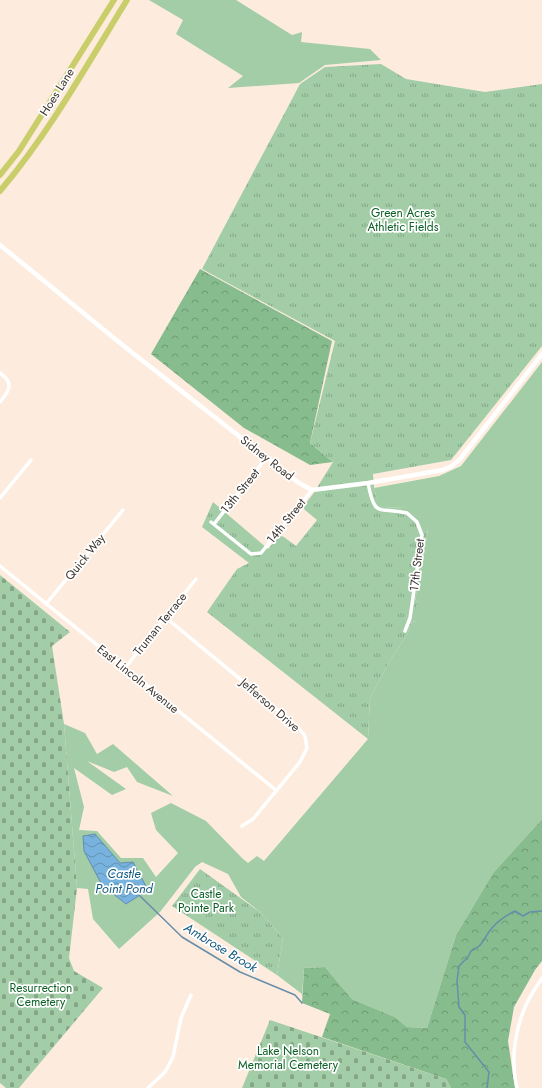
<svg xmlns="http://www.w3.org/2000/svg" width="542" height="1088" font-family="Jost,sans-serif">
	<style>
		.grass { fill: #a2cda7 }
		.forest { fill: url(#forest-crowns) }
		.cemetery { fill: url(#cemetery-stones) }
		.park { fill: url(#park-tufts) }
		.water { fill: url(#water-waves); stroke: #668eaa }
		.lines { fill: none; stroke-linecap: round; stroke-linejoin: round }
		.stream { stroke: #668eaa; stroke-width: 1.5 }
		.minor { stroke: #fff; stroke-width: 3.5 }
		.tertiary { stroke: #fff; stroke-width: 4.5 }
		.trunk { stroke: #cace6a; stroke-width: 6 }
		.labels { text-anchor: middle; stroke-width: 3.5; stroke-linejoin: round; paint-order: stroke }
		.street-label { font-size: 12px; fill: #3d3630; stroke: #fff }
		.park-label { font-size: 12px; fill: #0c6026; stroke: #fff }
		.water-label { font-size: 13px; font-style: italic; fill: #135a83; stroke: #fff }
	</style>
	<defs>
		<pattern id="forest-crowns" width="20" height="18" patternUnits="userSpaceOnUse"><rect width="20" height="18" fill="#87bd8e"/><path d="M2 6a3 3 0 1 1 6 0M12 15a3 3 0 1 1 6 0" fill="none" stroke="#709a74"/></pattern>
		<pattern id="cemetery-stones" width="16" height="16" patternUnits="userSpaceOnUse"><rect width="16" height="16" fill="#a2cda7"/><path d="M2 7V4a2 2 0 0 1 4 0v3zM10 15v-3a2 2 0 0 1 4 0v3z" fill="#85a788"/></pattern>
		<pattern id="park-tufts" width="24" height="20" patternUnits="userSpaceOnUse"><rect width="24" height="20" fill="#a2cda7"/><path d="M3 7l-1-3M5 7V3M7 7l1-3M15 17l-1-3M17 17v-4M19 17l1-3" fill="none" stroke="#85a788"/></pattern>
		<pattern id="water-waves" width="16" height="10" patternUnits="userSpaceOnUse"><rect width="16" height="10" fill="#77b3de"/><path d="M0 5q4-4 8 0t8 0" fill="none" stroke="#6392b4"/></pattern>
	</defs>
	<rect width="100%" height="100%" fill="#fdecdd"/>
	<!-- grass -->
	<path class="grass" d="M 149,0 L 236,0 L 292,35 L 302,32 L 301,42 L 370,49 L 381,60 L 325,65 L 299,83 L 228,88 L 243,76 L 176,34 L 183,20 Z
		M 542,362 L 542,819 L 493,873 L 456,935 L 427,1028 L 407,1027 L 395,1017 L 352,999 L 325,967 L 304,968 L 302,994 L 277,975 L 283,938 L 260,912 L 241,897 L 228,874 L 202,862 L 195,867 L 160,912 L 119,949 L 93,919 L 88,889 L 77,888 L 64,724 L 85,733 L 97,754 L 113,744 L 173,796 L 137,782 L 127,767 L 114,772 L 87,761 L 126,789 L 112,795 L 74,768 L 84,807 L 79,830 L 97,831 L 121,858 L 143,858 L 156,877 L 178,853 L 156,830 L 151,813 L 171,803 L 206,821 L 242,858 L 248,863 L 257,856 L 264,861 L 368,739 L 370,698 L 389,662 L 408,633 L 412,621 L 416,622 L 419,602 L 415,601 L 428,530 L 405,507 L 384,508 L 378,503 L 374,488 L 439,476 L 461,466 Z"/>
	<!-- forest -->
	<path class="forest" d="M 200,269 L 332,341 L 310,443 L 333,462 L 310,465 L 244,428 L 151,354 Z
		M 542,819 L 542,961 L 535,970 L 514,1007 L 508,1041 L 515,1088 L 451,1088 L 446,1079 L 322,1037 L 330,1014 L 302,1003 L 304,968 L 325,967 L 352,999 L 395,1017 L 407,1027 L 427,1028 L 456,935 L 493,873 Z"/>
	<!-- cemetery -->
	<path class="cemetery" d="M 0,575 L 70,632 L 52,646 L 64,724 L 77,888 L 69,958 L 74,971 L 103,988 L 19,1088 L 6,1088 L 0,1083 Z
		M 270,1020 L 446,1079 L 451,1088 L 242,1088 Z"/>
	<!-- park -->
	<path class="park" d="M 381,64 L 406,79 L 485,92 L 542,84 L 542,346 L 451,460 L 373,474 C 374,487 374,499 384,508 L 405,507 L 419,516 L 428,530 L 415,601 L 420,602 L 417,622 L 412,621 L 408,633 L 389,662 L 370,698 L 368,739 L 207,612 L 237,569 L 249,563 L 202,527 L 213,502 L 268,549 L 280,536 L 284,537 L 296,546 L 317,520 L 305,510 L 303,507 L 313,494 L 333,462 L 310,443 L 335,341 L 202,269 L 300,84 L 325,67 Z
		M 200,869 L 260,912 L 283,938 L 277,975 L 172,906 Z"/>
	<!-- water -->
	<path class="water" d="M 95,834 L 120,863 L 133,862 L 148,890 L 126,904 L 102,885 L 84,851 L 83,836 Z"/>
	<g class="lines">
		<!-- stream -->
		<path class="stream" d="M 139,895 L 182,937 L 240,972 L 295,995 L 302,1003
			M 487,1088 L 489,1072 L 465,1042 L 465,1015 L 459,1007 L 457,981 L 459,966 L 468,957 L 471,951 C 484,946 483,938 492,928 C 499,920 505,916 515,911 L 523,916 L 530,912 L 542,911"/>
		<!-- minor -->
		<path class="minor" d="M 0,373 C 14,383 10,390 0,402
			M 368,483 C 375,520 379,506 407,513 L 417,522 L 422,535 L 410,618 L 405,631
			M 0,498 L 31,460
			M 211,522 L 251,554 L 261,553 L 312,490
			M 214,524 L 267,457
			M 0,566 L 277,791
			M 46,604 L 123,510
			M 165,617 L 297,726 L 305,736 L 307,748 L 300,762 L 253,819 L 242,826
			M 125,668 L 196,579
			M 148,1088 L 165,1072 L 173,1057 L 181,1018 L 191,995
			M 517,1088 C 510,1059 515,1026 529,999 C 532,992 538,985 542,978"/>
		<!-- tertiary -->
		<path class="tertiary" d="M 0,245 L 125,347 L 299,483 L 312,490 L 368,483 L 443,470 L 452,466 L 460,459 L 542,354"/>
		<!-- trunk -->
		<path class="trunk" d="M 0,175 L 19,151 L 114,0
			M 0,191 C 49,133 87,65 127,0"/>
	</g>
	<g class="labels">
		<!-- street labels -->
		<g class="street-label">
			<text transform="translate(57 92) rotate(-58)" y="4">Hoes Lane</text>
			<text transform="translate(267 458) rotate(38)" y="4">Sidney Road</text>
			<text transform="translate(240 491) rotate(-51)" y="4">13th Street</text>
			<text transform="translate(286 521) rotate(-51)" y="4">14th Street</text>
			<text transform="translate(85 557) rotate(-51)" y="4">Quick Way</text>
			<text transform="translate(417 565) rotate(-83)" y="4">17th Street</text>
			<text transform="translate(160 624) rotate(-51)" y="4">Truman Terrace</text>
			<text transform="translate(138 679) rotate(39)" y="4">East Lincoln Avenue</text>
			<text transform="translate(270 705) rotate(41)" y="4">Jefferson Drive</text>
		</g>
		<!-- park labels -->
		<g class="park-label">
			<text x="403" y="217">Green Acres<tspan x="403" dy="14">Athletic Fields</tspan></text>
			<text x="206" y="898">Castle<tspan x="206" dy="14">Pointe Park</tspan></text>
			<text x="41" y="992">Resurrection<tspan x="41" dy="14">Cemetery</tspan></text>
			<text x="288" y="1055">Lake Nelson<tspan x="288" dy="14">Memorial Cemetery</tspan></text>
		</g>
		<!-- water labels -->
		<g class="water-label">
			<text x="124" y="878">Castle<tspan x="124" dy="15">Point Pond</tspan></text>
			<text transform="translate(221 947) rotate(31)" y="5">Ambrose Brook</text>
		</g>
	</g>
</svg>
